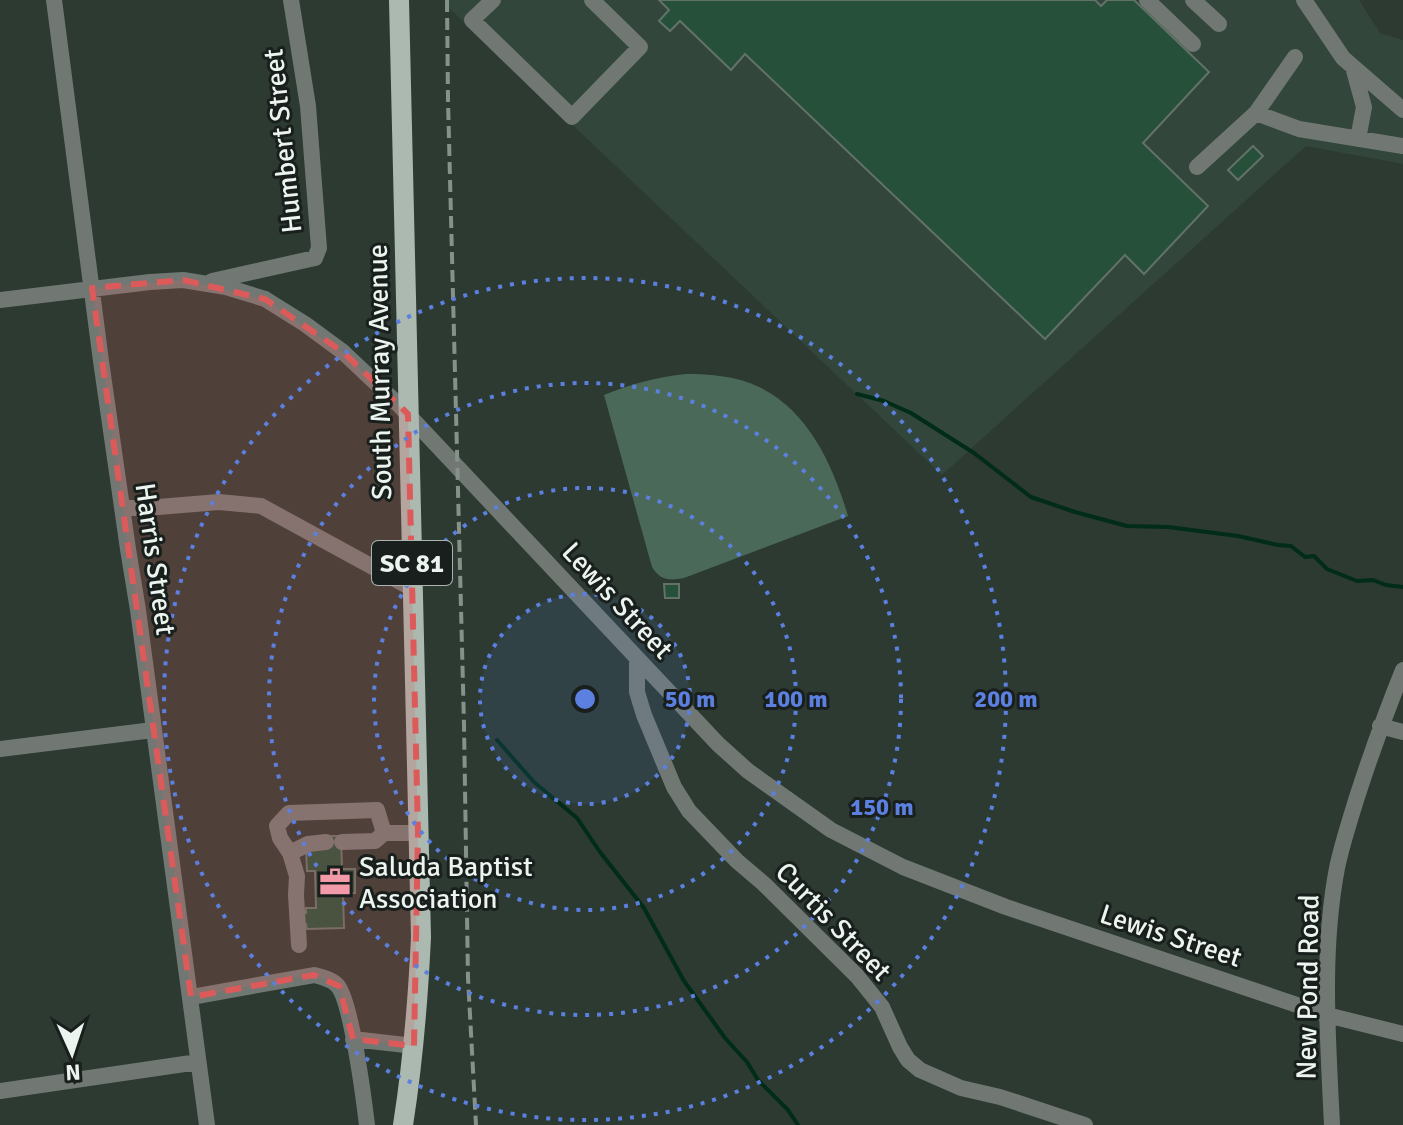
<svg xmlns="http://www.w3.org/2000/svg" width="1403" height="1125" font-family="Signika,sans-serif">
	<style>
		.built { fill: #32463b }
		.green { fill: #4b6958 }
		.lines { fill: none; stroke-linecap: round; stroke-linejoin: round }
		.stream { stroke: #002c18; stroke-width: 4 }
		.building { fill: #26503a; stroke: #637269; stroke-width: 2 }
		.minor { stroke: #717874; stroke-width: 16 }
		.major { stroke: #abb9b0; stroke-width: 20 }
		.rail { stroke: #86918a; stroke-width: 4; stroke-dasharray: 12 6; stroke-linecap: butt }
		.marked { fill: #dc5b5a; fill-opacity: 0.2; stroke: #dc5b5a; stroke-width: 6; stroke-dasharray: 16 10; stroke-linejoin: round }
		.ring { fill: none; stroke: #5b80df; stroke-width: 4; stroke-dasharray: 4 8 }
		.labels { text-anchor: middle; stroke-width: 6; stroke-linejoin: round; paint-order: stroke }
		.shield { fill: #191f1c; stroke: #adb4b0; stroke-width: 2 }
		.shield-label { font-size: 26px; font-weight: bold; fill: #ecf4ef }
		.street-label { font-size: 28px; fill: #ecf4ef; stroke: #191f1c }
		.poi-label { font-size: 28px; fill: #ecf4ef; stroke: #191f1c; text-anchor: start }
		.centre { fill: #5b80df; stroke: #191f1c; stroke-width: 4 }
		.ring-label { font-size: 24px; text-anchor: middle; font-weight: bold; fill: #5b80df; stroke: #191f1c; stroke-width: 6; stroke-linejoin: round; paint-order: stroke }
	</style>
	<rect width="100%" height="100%" fill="#2c3a32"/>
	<!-- built -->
	<path class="built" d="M 448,0 L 1359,0 L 1380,33 L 1403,40 L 1403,164 L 1306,146 L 942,475 L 447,6 Z"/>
	<!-- green -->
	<path class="green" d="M 686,374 C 711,374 736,376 759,387 C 809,411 833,466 848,516 L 684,578 C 669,581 660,580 652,567 L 604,395 C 631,384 657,377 686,374 Z"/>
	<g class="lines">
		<!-- stream -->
		<path class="stream" d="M 857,394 L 884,401 L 911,413 L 974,453 L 1031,497 L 1075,512 L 1127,526 L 1168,527 L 1238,536 L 1278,545 L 1291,546 L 1305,557 L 1314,556 L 1327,569 L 1357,581 L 1373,580 L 1386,585 L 1403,587
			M 497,740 L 534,782 L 577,818 L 600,852 L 644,908 L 684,981 L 725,1038 L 747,1062 L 758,1080 L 788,1110 L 798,1125"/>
	</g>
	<!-- building -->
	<path class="building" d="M 659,0 L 1095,0 L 1101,6 L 1107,0 L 1134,0 L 1209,72 L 1143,143 L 1208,206 L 1144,274 L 1125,255 L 1045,339 L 745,54 L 731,70 L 680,21 L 670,31 L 659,21 L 669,10 Z
		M 1253,146 L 1263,156 L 1238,180 L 1228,170 Z
		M 664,584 L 679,584 L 679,598 L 665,598 Z
		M 326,836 L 341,836 L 342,869 L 355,869 L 355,893 L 343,894 L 344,928 L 307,929 L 306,924 L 302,924 L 302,913 L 306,913 L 306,908 L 316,908 L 315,871 L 307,871 L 306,849 Z"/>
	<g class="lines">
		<!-- minor -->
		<path class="minor" d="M 54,0 L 101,361 L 128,549 L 138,610 L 207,1125
			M 493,0 L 472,20 L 572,117 L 640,47 L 592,0
			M 1147,0 L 1193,44
			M 1193,0 L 1219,24
			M 1304,0 L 1343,58 L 1403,110
			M 1353,67 L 1364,107 L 1358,139
			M 1256,113 L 1299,129 L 1403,146
			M 1197,167 L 1256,113 L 1295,57
			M 212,281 L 315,258 L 319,248 L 308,106 L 291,0
			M 0,300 L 150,282 L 183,280 L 226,287 L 265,299 L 305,324 L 343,352 L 399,405 L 718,744 L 748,771 L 831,830 L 903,867 L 1006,907 L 1327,1015 L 1403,1034
			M 123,508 L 146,508 L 219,502 L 261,506 L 413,589
			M 637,659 L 637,692 L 644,715 L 674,787 L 689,811 L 737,861 L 764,884 L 857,976 L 882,1007 L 900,1047 L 908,1060 L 920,1070 L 961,1088 L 1000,1097 L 1085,1125
			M 1380,726 L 1403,732
			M 0,749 L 153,730
			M 342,842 L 375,841 L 384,833
			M 290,853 L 308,844 L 326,842
			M 299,945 L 296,895 L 297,876 L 290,853 L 280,838 L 277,826 L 289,813 L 377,810 L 384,833 L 418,833
			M 191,997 L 314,975 C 322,977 331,979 337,985 C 351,999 364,1100 367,1125
			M 353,1039 L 414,1046
			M 0,1091 L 198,1062
			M 1332,1125 C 1328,1040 1321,952 1337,868 C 1342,844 1350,820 1357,797 C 1371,754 1386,712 1403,670"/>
		<!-- major -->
		<path class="major" d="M 399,0 L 421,937 C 418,1000 413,1062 403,1125"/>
		<!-- rail -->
		<path class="rail" d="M 447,0 L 448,100 L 464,725 L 468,978 L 476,1125"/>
	</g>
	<!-- marked area -->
	<path class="marked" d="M 183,280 L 265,299 L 343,352 L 408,414 L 418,833 L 414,1046 L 353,1039 L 339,986 L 314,975 L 191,997 L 92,288 Z"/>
	<!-- distance rings -->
	<circle cx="585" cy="699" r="105" fill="#5b80df" fill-opacity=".12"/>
	<g class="ring">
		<circle cx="585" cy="699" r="105"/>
		<circle cx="585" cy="699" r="211"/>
		<circle cx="585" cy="699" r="316"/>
		<circle cx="585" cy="699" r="421"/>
	</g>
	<!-- icons -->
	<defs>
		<symbol id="office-bare" viewBox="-9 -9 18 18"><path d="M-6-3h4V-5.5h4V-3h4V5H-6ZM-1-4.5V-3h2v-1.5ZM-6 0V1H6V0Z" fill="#f39aa9" stroke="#191f1c" stroke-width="2.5" paint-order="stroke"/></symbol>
	</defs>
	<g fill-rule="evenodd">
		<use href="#office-bare" x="313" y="860" width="44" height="44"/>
	</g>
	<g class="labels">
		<!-- shield labels -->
		<rect class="shield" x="372" y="541" width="80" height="44" rx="6"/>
		<g class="shield-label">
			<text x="412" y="572">SC 81</text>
		</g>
		<!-- street labels -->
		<g class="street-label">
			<text transform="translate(282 141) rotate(-96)" y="10">Humbert Street</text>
			<text transform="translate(379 372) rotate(-91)" y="10">South Murray Avenue</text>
			<text transform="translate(156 559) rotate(82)" y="10">Harris Street</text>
			<text transform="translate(618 600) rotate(47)" y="10">Lewis Street</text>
			<text transform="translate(834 921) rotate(46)" y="10">Curtis Street</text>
			<text transform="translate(1171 935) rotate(18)" y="10">Lewis Street</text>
			<text transform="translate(1307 987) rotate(-89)" y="10">New Pond Road</text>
		</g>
		<!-- poi labels -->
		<g class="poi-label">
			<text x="359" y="876">Saluda Baptist<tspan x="359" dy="32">Association</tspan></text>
		</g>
	</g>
	<circle cx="585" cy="699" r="12" class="centre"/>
	<g class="ring-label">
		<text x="690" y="707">50 m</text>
		<text x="796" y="707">100 m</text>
		<text x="1006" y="707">200 m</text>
		<text x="882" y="815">150 m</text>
	</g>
	<!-- north arrow -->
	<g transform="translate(72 1053) rotate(177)" stroke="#191f1c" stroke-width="6" paint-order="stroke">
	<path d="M0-6L14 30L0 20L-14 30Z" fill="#ecf4ef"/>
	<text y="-12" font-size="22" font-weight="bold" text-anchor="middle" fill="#ecf4ef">N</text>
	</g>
</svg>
